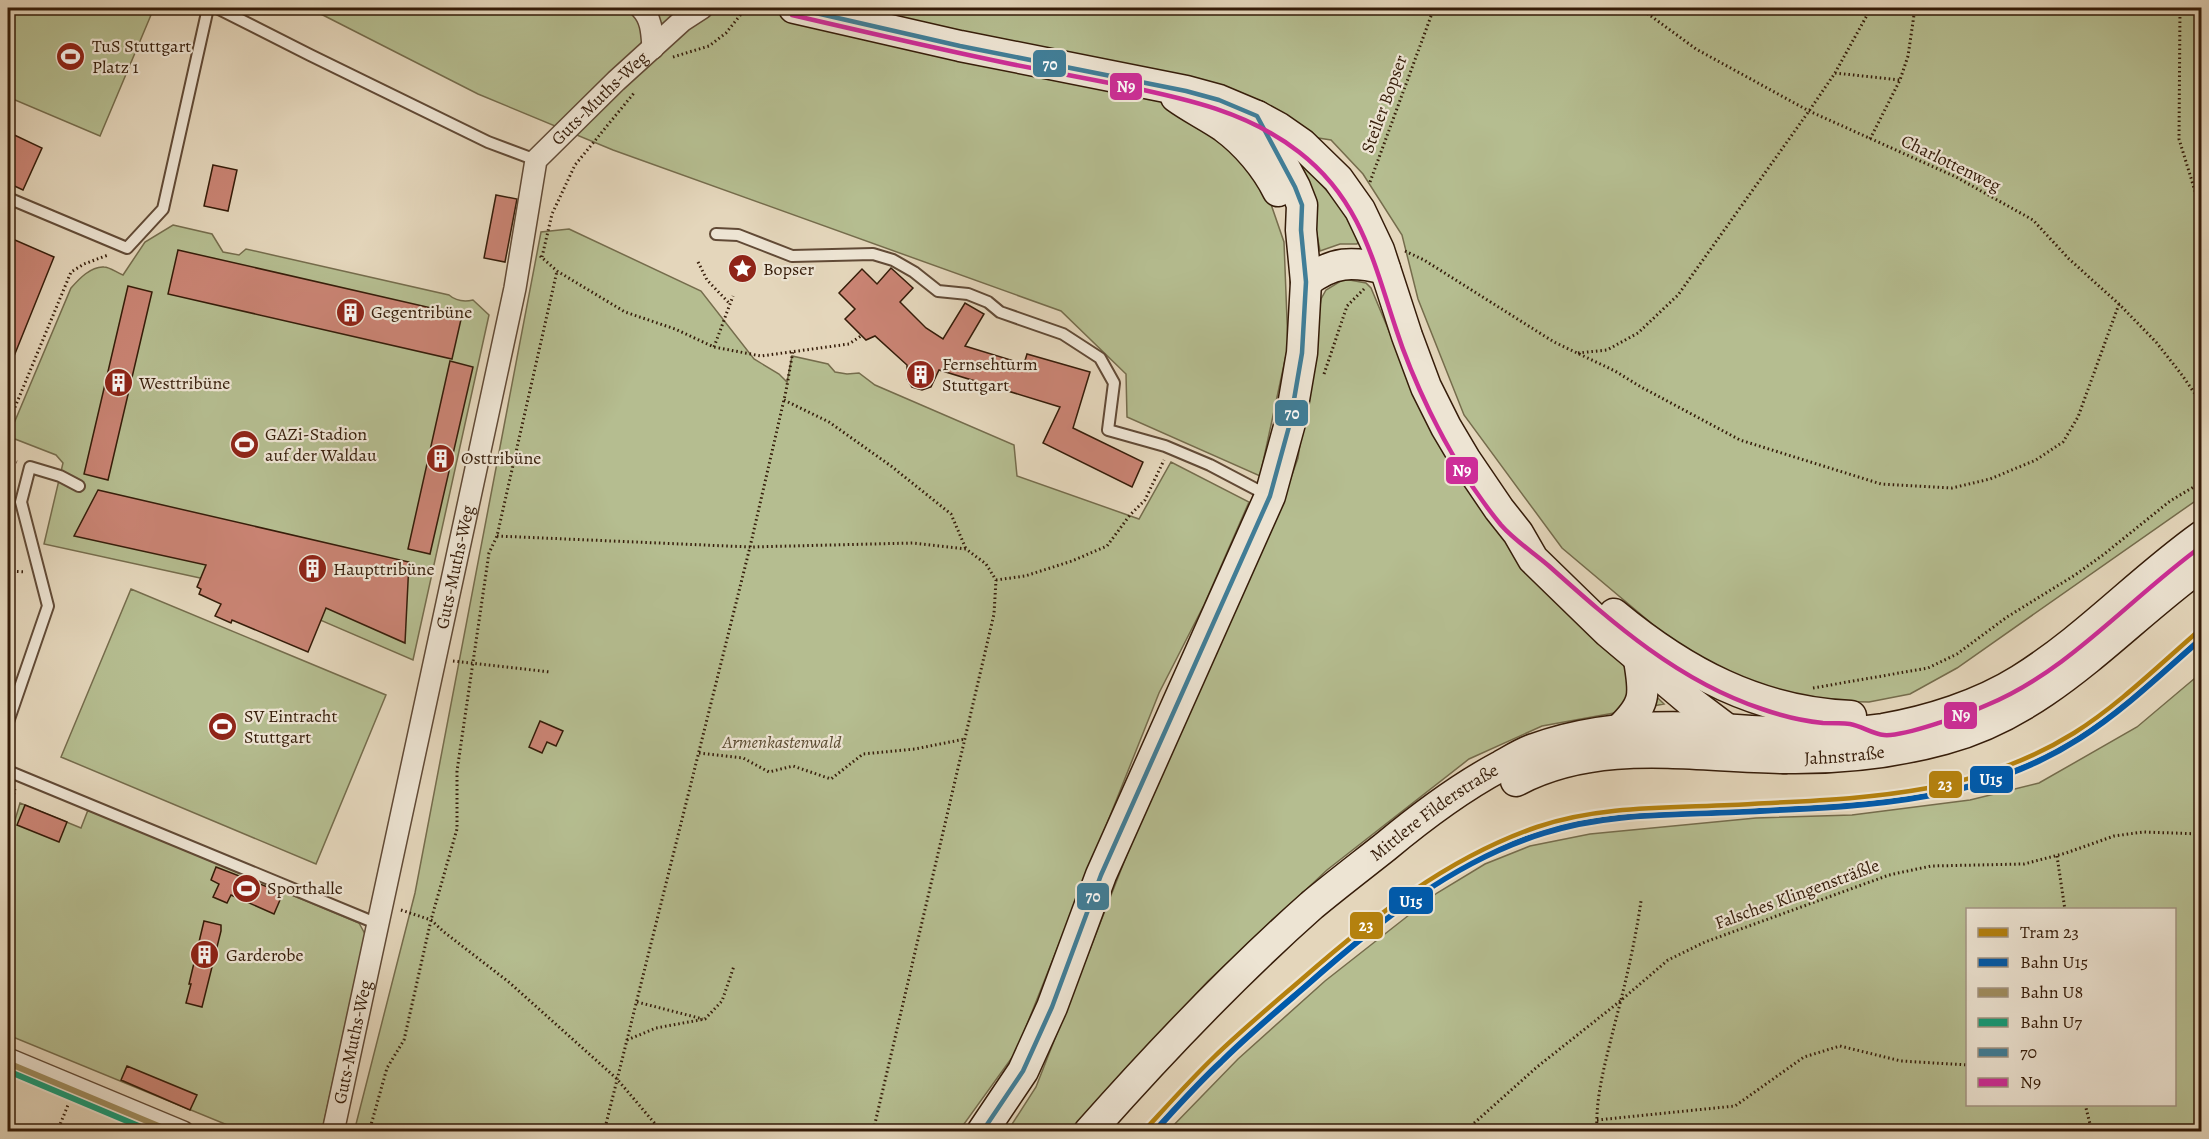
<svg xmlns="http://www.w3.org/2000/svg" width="2209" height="1139" font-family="Alegreya,serif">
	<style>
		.green { fill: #b5bd90; stroke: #756c4c; stroke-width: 1.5; fill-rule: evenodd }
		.building { fill: #ca8474; stroke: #351c09; stroke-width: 1.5 }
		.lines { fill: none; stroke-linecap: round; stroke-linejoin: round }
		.lane-casing { stroke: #614a36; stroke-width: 14 }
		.street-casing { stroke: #614a36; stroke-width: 24 }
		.secondary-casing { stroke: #351c09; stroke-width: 33 }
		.path { stroke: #351c09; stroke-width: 3; stroke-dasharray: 1.5 3; stroke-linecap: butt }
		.lane { stroke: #ede4d3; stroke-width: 10 }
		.street { stroke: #ede4d3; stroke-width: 21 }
		.secondary { stroke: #ede4d3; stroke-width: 30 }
		.bus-1-casing { stroke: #ede4d3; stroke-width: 9 }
		.bus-2-casing { stroke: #ede4d3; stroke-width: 9 }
		.bus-1 { stroke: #407e98; stroke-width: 4.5 }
		.bus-2 { stroke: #cd2d98; stroke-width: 4.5 }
		.rail-1-casing { stroke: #ede4d3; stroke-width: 10 }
		.rail-2-casing { stroke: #ede4d3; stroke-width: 10 }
		.rail-3-casing { stroke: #ede4d3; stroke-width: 10 }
		.rail-1 { stroke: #005aab; stroke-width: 6 }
		.rail-2 { stroke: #a08e60; stroke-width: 6 }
		.rail-3 { stroke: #149d79; stroke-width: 6 }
		.tram-1-casing { stroke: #ede4d3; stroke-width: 9 }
		.tram-1 { stroke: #b4810e; stroke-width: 4.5 }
		.labels { text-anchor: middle; stroke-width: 4.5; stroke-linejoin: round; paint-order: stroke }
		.poi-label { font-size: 18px; fill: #351c09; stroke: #ede4d3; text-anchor: start }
		.street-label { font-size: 18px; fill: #351c09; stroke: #ede4d3 }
		.park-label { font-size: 18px; font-style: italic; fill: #5b4c32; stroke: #ede4d3 }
		.line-badge { stroke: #ede4d3; stroke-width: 2 }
		.badge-label { font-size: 16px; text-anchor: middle; font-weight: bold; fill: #fff }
	</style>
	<rect width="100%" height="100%" fill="#e4d6bb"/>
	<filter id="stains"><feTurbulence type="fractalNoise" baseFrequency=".00333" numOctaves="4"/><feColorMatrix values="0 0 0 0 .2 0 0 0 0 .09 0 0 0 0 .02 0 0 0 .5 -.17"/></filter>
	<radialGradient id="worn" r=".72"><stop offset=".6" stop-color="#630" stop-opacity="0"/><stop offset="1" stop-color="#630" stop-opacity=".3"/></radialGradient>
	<!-- green -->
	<path class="green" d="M 8,8 L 133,8 L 151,15 L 100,136 L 8,97 Z
		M 309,8 L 2201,8 L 2201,497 L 1957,668 L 1910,694 L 1869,702 L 1824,701 L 1714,676 L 1562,548 L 1464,415 L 1418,299 L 1402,235 L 1363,174 L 1331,140 L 1260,129 L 1264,184 L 1284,242 L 1288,346 L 1260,476 L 1127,417 L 1126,374 L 1061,311 L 613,150 L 478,94 Z
		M 1297,158 L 1338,203 L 1359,240 L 1357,244 L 1340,244 L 1320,251 L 1315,224 Z
		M 173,225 L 212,234 L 223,252 L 239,255 L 246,249 L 449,295 C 456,301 464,302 473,300 L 489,315 L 413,660 L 246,588 L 44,544 L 63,463 L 56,455 L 15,439 L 11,435 L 12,428 L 71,288 C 79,279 91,266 104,267 C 110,267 117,273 123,275 L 145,242 Z
		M 569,229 L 701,291 L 754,359 L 779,374 L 787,382 L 792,356 L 828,364 L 835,372 L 847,374 L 859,373 L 875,385 L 1014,445 L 1017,476 L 1139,519 L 1171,462 L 1249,502 L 1204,605 L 1159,693 L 1016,1052 L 959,1131 L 354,1132 L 415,893 L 541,232 Z
		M 1344,279 L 1366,283 L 1371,288 L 1429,427 L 1477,502 L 1528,572 L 1664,704 L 1542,726 L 1469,759 L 1327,870 L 1208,981 L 1112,1084 L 1070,1131 L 1007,1132 L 1036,1087 L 1135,834 L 1288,486 L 1298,458 L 1321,299 L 1326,290 Z
		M 131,589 L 386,695 L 316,864 L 61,757 Z
		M 2201,673 L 2201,1131 L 1168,1131 L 1238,1059 L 1325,981 L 1437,893 L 1485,864 L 1530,846 L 1590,834 L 1756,818 L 1852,815 L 1970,800 L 2039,783 L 2137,727 ZM 1968,910 L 2174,910 L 2174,1104 L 1968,1104 Z
		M 20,803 L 81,828 L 88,810 L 359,923 L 365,934 L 322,1131 L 242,1131 L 8,1035 L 8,844 Z"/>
	<!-- building -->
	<path class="building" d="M 8,132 L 42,148 L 23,190 L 8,183 Z
		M 213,165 L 237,170 L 228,211 L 204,206 Z
		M 496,195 L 517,199 L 505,262 L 484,258 Z
		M 8,237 L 54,257 L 8,371 Z
		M 178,250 L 462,315 L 452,359 L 168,294 Z
		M 891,268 L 913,288 L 900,302 L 926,328 L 943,339 L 965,303 L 984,314 L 965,346 L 1024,364 L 1027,354 L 1090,372 L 1073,428 L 1143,462 L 1132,487 L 1043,443 L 1060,407 L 939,370 L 931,387 L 922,390 L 912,387 L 907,379 L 907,365 L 875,336 L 866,340 L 845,319 L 855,309 L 839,293 L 862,269 L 877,284 Z
		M 128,286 L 152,292 L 108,480 L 84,474 Z
		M 450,361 L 473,367 L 430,554 L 408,549 Z
		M 98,490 L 409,562 L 405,643 L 326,608 L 308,652 L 232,620 L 231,623 L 215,616 L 221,604 L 199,594 L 201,589 L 197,587 L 206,565 L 74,536 Z
		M 540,721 L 563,731 L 556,746 L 547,742 L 542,753 L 529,747 Z
		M 25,805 L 67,822 L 59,842 L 17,825 Z
		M 216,867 L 283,893 L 274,914 L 231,895 L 227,903 L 213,897 L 219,884 L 211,880 Z
		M 204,921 L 221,925 L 221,931 L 202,1007 L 186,1003 L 191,984 L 189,984 Z
		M 127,1066 L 197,1095 L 190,1110 L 121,1080 Z"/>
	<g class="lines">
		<defs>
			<path id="lane" d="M 217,8 L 310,55 L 488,142 L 536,160
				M 8,198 L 127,248 L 163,209 L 208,8
				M 716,234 L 738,235 L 792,256 L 873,254 L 893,260 L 914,272 L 938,291 L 968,294 L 988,302 L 1000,312 L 1063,334 L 1100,358 L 1114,383 L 1108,430 L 1165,446 L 1210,465 L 1269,496
				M 8,722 L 48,606 L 21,502 L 30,467 L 60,476 L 79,486
				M 8,771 L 378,924"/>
			<g id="street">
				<path d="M 641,8 C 652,19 652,34 653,48"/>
				<path d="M 8,1059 L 183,1132"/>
				<path id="s1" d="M 333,1132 L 515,288 L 536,160 L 616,81 L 682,21 L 702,8"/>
			</g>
			<g id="secondary">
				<path d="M 794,8 L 960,46 L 1186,91 L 1219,100 L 1257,116 L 1279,128 L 1302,144 L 1338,179 L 1360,210 L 1379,250 L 1407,336 L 1426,387 L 1446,427 L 1465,459 L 1499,509 L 1518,533 L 1533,559 L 1608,632 L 1691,702 L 1728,730 L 1784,758"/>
				<path d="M 1176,97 C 1191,108 1208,116 1224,127 C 1246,143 1266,167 1278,191"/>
				<path d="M 1306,282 C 1333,261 1352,261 1385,269"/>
				<path d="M 1614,614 C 1684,672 1758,712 1851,716"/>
				<path d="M 1620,729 C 1646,704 1645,695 1639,660"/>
				<path id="s2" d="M 1516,781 C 1599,737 1693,757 1783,758 C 1836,759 1893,753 1944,739 C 2049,711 2117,627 2202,565"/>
				<path d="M 982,1132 L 1023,1071 L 1052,1007 L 1101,875 L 1270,496 L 1290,423 L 1302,353 L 1306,282 L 1301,230 L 1302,205 L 1295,187 L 1257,116"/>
				<path id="s3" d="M 1089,1132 C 1159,1053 1233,975 1312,905 C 1336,885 1361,866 1385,847 C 1421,817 1458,789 1499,767 C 1510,761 1522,753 1534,749 C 1589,729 1646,725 1704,728 C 1764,731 1823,738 1883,729 C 1929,721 1980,705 2020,680 C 2086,639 2139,581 2202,536"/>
			</g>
		</defs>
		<!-- lane casing -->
		<use href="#lane" class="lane-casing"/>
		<!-- street casing -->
		<use href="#street" class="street-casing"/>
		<!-- secondary casing -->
		<use href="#secondary" class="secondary-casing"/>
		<!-- path -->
		<path class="path" d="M 1640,8 L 1696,49 L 1809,111 L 1956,177 L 2033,220 L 2069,259 L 2119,304 L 2156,342 L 2182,375 L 2202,404
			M 2180,8 L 2179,139 L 2202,214
			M 673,57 L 709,46 L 726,33 L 746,8
			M 1835,73 L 1900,80
			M 1870,139 L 1900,80 L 1908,56 L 1915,8
			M 1370,182 L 1434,8
			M 1405,251 L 1424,260 L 1554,342 L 1615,371 L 1641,387 L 1740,440 L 1881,484 L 1952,488 L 1990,479 L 2036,460 L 2063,442 L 2078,417 L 2119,304
			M 540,256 L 557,271 L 625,312 L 675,329 L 714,347 L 761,356 L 849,344 L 861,336
			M 542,257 L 552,214 L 575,165 L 634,93
			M 698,262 L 707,280 L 729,303
			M 714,347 L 733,296
			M 1578,353 L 1607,350 L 1638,333 L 1678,295 L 1809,111 L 1835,73 L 1871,8
			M 1324,374 L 1347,306 L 1364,289
			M 784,400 L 829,422 L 891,466 L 951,514 L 966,549
			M 8,424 L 71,272 L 84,264 L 108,255
			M 8,459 L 17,462
			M 8,530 L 15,540
			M 497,536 L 750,547 L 913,543 L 966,549 L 986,564 L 996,580 L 994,614 L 873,1132
			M 8,571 L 26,572
			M 996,580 L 1025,576 L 1072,561 L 1107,546 L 1130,515 L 1145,500 L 1164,460
			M 453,661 L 550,672
			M 1813,688 L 1928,668 L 1957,654 L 2007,617 L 2075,575 L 2103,555 L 2170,501 L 2202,482
			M 699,753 L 743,758 L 769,772 L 793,766 L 831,779 L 863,754 L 915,749 L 965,739
			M 8,816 L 15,789
			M 2057,856 L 2065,910
			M 401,910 L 431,920 L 444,932 L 510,983 L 617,1079 L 662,1132
			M 637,1002 L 703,1019
			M 627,1040 L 656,1028 L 705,1019 L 722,1001 L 734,966
			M 2085,1104 L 2092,1132
			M 1597,1120 L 1735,1106 L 1804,1057 L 1840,1046 L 1901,1061 L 1968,1065
			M 57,1132 L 68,1105
			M 356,1132 L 370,1125
			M 369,1132 L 387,1068 L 404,1040 L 431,920 L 457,829 L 457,771 L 489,553 L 497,536 L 557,271
			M 604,1132 L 750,547 L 786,391 L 793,351
			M 1277,1132 L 1277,1131
			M 1464,1132 L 1537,1067 L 1619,1002 L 1668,960 L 1705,942 L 1889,875 L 1931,866 L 2024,864 L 2066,853 L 2114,836 L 2143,832 L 2202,834
			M 1597,1132 C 1595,1097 1606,1060 1614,1027 C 1625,985 1635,943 1641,901"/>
		<!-- lane -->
		<use href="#lane" class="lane"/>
		<!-- street -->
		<use href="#street" class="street"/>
		<!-- secondary -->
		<use href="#secondary" class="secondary"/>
		<defs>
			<path id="bus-1" d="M 794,8 L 960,46 L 1186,91 L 1219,100 L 1257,116 L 1295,187 L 1302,205 L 1301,230 L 1306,282 L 1302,353 L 1290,423 L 1270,496 L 1101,875 L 1052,1007 L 1023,1071 L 982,1132"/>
			<path id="bus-2" d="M 792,15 C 865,32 938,49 1011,64 C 1049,71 1087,79 1125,86 C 1187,99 1248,112 1299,152 C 1360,199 1373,260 1396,329 C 1405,357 1417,385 1430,412 C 1449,451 1473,491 1501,525 C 1515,541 1533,552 1549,566 C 1614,624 1678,681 1762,709 C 1782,716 1803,721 1823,723 C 1832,723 1841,723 1850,724 C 1862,726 1872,734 1884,735 C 1903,737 1967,714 1987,705 C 2068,672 2131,597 2202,546"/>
		</defs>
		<!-- bus-1 casing -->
		<use href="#bus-1" class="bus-1-casing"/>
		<!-- bus-2 casing -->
		<use href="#bus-2" class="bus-2-casing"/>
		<!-- bus-1 -->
		<use href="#bus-1" class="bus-1"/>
		<!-- bus-2 -->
		<use href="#bus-2" class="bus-2"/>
		<defs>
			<path id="rail-1" d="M 1154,1132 C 1176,1108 1197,1084 1221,1062 C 1248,1035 1278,1010 1307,985 C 1377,923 1452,861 1544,833 C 1606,813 1671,815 1736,812 C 1856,806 1975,806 2080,738 C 2124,710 2162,673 2202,638"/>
			<path id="rail-2" d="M 8,1063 L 173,1132"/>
			<path id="rail-3" d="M 8,1071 L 153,1132"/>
		</defs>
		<!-- rail-1 casing -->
		<use href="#rail-1" class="rail-1-casing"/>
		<!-- rail-2 casing -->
		<use href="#rail-2" class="rail-2-casing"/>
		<!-- rail-3 casing -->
		<use href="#rail-3" class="rail-3-casing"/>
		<!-- rail-1 -->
		<use href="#rail-1" class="rail-1"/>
		<!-- rail-2 -->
		<use href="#rail-2" class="rail-2"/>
		<!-- rail-3 -->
		<use href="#rail-3" class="rail-3"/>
		<defs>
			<path id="tram-1" d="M 1143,1132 C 1167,1106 1190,1080 1215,1056 C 1243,1029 1273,1004 1302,979 C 1373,917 1447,858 1537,827 C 1599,806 1666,808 1731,805 C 1853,798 1966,800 2074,733 C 2120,704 2160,664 2202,628"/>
		</defs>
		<!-- tram-1 casing -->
		<use href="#tram-1" class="tram-1-casing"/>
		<!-- tram-1 -->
		<use href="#tram-1" class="tram-1"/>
	</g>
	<!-- icons -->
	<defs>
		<symbol id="stadium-disc" viewBox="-11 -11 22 22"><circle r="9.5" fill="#8f2418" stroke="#ede4d3"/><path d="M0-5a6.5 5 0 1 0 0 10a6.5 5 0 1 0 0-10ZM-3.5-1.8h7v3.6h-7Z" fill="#fff"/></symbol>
		<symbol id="sight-disc" viewBox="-11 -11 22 22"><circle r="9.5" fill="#8f2418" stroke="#ede4d3"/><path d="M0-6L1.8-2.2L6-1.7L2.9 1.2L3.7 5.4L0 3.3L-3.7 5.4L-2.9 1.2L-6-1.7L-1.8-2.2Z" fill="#fff"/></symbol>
		<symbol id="building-disc" viewBox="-11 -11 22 22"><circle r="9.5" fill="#8f2418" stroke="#ede4d3"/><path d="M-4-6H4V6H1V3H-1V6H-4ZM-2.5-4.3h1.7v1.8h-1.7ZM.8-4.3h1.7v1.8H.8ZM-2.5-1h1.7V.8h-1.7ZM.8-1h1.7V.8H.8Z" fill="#fff"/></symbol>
	</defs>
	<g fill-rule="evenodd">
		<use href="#stadium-disc" x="54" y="40" width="33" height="33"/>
		<use href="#sight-disc" x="726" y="252" width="33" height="33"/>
		<use href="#building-disc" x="334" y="296" width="33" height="33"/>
		<use href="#building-disc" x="904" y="358" width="33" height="33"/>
		<use href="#building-disc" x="102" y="366" width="33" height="33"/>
		<use href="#stadium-disc" x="228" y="428" width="33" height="33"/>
		<use href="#building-disc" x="424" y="442" width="33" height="33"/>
		<use href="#building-disc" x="296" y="552" width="33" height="33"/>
		<use href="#stadium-disc" x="206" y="710" width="33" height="33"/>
		<use href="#stadium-disc" x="230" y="872" width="33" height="33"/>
		<use href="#building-disc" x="188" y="938" width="33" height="33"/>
	</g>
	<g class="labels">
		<!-- poi labels -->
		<g class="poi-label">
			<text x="92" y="52">TuS Stuttgart<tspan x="92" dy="21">Platz 1</tspan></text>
			<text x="763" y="275">Bopser</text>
			<text x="371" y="318">Gegentribüne</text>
			<text x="942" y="370">Fernsehturm<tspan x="942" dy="21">Stuttgart</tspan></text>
			<text x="139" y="389">Westtribüne</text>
			<text x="265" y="440">GAZi-Stadion<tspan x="265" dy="21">auf der Waldau</tspan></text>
			<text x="461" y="464">Osttribüne</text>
			<text x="333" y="575">Haupttribüne</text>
			<text x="244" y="722">SV Eintracht<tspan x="244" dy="21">Stuttgart</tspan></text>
			<text x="267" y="894">Sporthalle</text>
			<text x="226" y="961">Garderobe</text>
		</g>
		<!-- street labels -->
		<g class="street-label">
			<text dy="6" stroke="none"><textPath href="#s1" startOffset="1082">Guts-Muths-Weg</textPath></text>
			<text transform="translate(1384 104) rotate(-70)" y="6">Steiler Bopser</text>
			<text transform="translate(1951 163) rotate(26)" y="6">Charlottenweg</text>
			<text dy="6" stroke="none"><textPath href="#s1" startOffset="578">Guts-Muths-Weg</textPath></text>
			<text dy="6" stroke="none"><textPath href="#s2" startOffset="333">Jahnstraße</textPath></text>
			<text dy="6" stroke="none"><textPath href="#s3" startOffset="472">Mittlere Filderstraße</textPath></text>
			<text transform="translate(1797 894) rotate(-20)" y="6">Falsches Klingensträßle</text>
			<text dy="6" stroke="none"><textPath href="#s1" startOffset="92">Guts-Muths-Weg</textPath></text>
		</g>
		<!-- park labels -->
		<g class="park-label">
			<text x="782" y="748">Armenkastenwald</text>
		</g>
	</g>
	<g class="line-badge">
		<rect x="1032" y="49" width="35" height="29" rx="6" fill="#407e98"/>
		<rect x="1109" y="72" width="34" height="29" rx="6" fill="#cd2d98"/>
		<rect x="1274" y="399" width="35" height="28" rx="6" fill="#407e98"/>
		<rect x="1445" y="456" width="34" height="29" rx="6" fill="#cd2d98"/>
		<rect x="1943" y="701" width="35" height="29" rx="6" fill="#cd2d98"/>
		<rect x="1969" y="765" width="45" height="29" rx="6" fill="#005aab"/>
		<rect x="1928" y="770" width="35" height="29" rx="6" fill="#b4810e"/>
		<rect x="1076" y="882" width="34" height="29" rx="6" fill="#407e98"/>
		<rect x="1388" y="886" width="46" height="29" rx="6" fill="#005aab"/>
		<rect x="1349" y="911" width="35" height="29" rx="6" fill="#b4810e"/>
	</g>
	<g class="badge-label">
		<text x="1050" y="70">70</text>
		<text x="1126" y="92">N9</text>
		<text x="1292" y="419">70</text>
		<text x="1462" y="476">N9</text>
		<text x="1961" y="721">N9</text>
		<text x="1991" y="785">U15</text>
		<text x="1945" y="790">23</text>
		<text x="1093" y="902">70</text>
		<text x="1411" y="907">U15</text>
		<text x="1366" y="931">23</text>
	</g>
	<!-- margin -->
	<rect width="2209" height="1139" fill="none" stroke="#e4d6bb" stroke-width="30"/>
	<rect x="9" y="9" width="2191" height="1121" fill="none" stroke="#351c09" stroke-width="3"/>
	<rect x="15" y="15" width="2179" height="1109" fill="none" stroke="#351c09" stroke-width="1.5"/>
	<!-- legend -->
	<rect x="1966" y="908" width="210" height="198" fill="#ede4d3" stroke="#a39482" stroke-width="1.5"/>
	<rect x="1978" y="928" width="30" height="9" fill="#b4810e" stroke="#a39482" stroke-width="1.5"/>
	<text x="2020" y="938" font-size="18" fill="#351c09">Tram 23</text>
	<rect x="1978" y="958" width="30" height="9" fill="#005aab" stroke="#a39482" stroke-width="1.5"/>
	<text x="2020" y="968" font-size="18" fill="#351c09">Bahn U15</text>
	<rect x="1978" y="988" width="30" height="9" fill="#a08e60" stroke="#a39482" stroke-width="1.5"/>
	<text x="2020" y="998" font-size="18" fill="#351c09">Bahn U8</text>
	<rect x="1978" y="1018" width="30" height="9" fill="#149d79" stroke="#a39482" stroke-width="1.5"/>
	<text x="2020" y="1028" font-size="18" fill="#351c09">Bahn U7</text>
	<rect x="1978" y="1048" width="30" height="9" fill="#407e98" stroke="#a39482" stroke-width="1.5"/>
	<text x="2020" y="1058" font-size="18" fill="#351c09">70</text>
	<rect x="1978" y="1078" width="30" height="9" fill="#cd2d98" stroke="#a39482" stroke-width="1.5"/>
	<text x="2020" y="1088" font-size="18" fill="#351c09">N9</text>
	<rect width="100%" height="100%" filter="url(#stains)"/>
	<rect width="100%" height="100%" fill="url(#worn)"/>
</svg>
